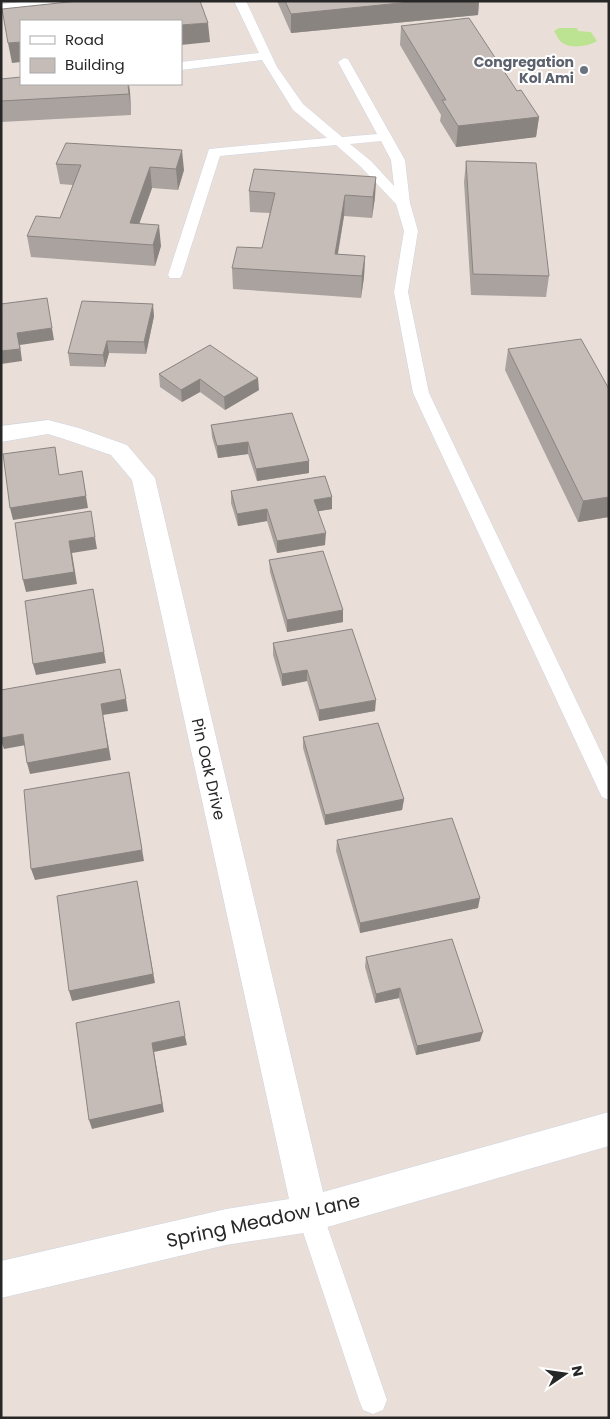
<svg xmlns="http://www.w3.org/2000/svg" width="610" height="1419" font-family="Poppins,sans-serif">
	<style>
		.green { fill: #bce392 }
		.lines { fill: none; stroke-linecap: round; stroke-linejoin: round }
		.lane-casing { stroke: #cdd4e1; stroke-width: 1 }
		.street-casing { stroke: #cdd4e1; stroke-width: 1 }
		.lane { fill: #fff; fill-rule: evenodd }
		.street { fill: #fff; fill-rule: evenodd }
		.wall { fill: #a9a29e }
		.shaded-wall { fill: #8a8481 }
		.building { fill: #c5bcb8; stroke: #8a8481 }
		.worship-dot { fill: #6b7280; stroke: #fff; stroke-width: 2 }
		.labels { text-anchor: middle; stroke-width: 4; stroke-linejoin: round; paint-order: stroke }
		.far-worship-label { font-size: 14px; font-weight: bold; fill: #5b616d; stroke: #fff; text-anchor: end }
		.street-label { font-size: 16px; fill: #272727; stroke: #fff }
		.near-street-label { font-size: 19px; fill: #272727; stroke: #fff }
	</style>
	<rect width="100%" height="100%" fill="#eadfd8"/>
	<!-- green -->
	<path class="green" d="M 559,28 L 577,28 L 578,31 L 591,32 L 597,41 C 587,47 570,49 561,42 C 558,39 556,34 554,31 Z"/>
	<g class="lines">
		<defs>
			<path id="lane" d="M 31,1 L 79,1 L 73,4 L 1,10 L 1,4 Z
				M 234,1 L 246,1 L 277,67 L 303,104 L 342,137 L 377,134 L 338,62 L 344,58 L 348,59 L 405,160 L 410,203 L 418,231 L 408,292 L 429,393 L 609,769 L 609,800 L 602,797 L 599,791 L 413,393 L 394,292 L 404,231 L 396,204 L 361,167 L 336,145 L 220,156 L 182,275 L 180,278 L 170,278 L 168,275 L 209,149 L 327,138 L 293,110 L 262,60 L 181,70 L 181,62 L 259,53 ZM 381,141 L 391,160 L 394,186 L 371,161 L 350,144 Z
				M 310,1201 L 319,1205 L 323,1214 L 387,1400 L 383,1410 L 373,1414 L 363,1410 L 359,1400 L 297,1214 L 301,1205 Z"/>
			<path id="street" d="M 48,420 L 79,428 L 127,445 L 155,478 L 323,1192 L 609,1112 L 609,1146 L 310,1232 L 226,1245 L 1,1298 L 1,1261 L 226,1209 L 289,1199 L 132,480 L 111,455 L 64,439 L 48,434 L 1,442 L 1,426 Z"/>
		</defs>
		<!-- lane casing -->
		<use href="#lane" class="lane-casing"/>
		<!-- street casing -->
		<use href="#street" class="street-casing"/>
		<!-- lane -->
		<use href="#lane" class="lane"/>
		<!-- street -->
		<use href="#street" class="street"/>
	</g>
	<!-- wall -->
	<path class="wall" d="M 277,1 L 479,1 L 478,15 L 291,33 Z
		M 401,26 L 517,91 L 539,117 L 536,137 L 456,147 L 440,121 L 441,115 L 400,45 Z
		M 1,79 L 130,92 L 131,115 L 1,122 Z
		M 66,143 L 184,170 L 178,190 L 152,188 L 139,224 L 161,246 L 155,266 L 31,257 L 27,236 L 60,218 L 73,185 L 60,184 L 56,164 Z
		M 466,161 L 549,276 L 546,297 L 471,295 L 464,182 Z
		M 376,177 L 375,197 L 372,218 L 344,216 L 338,254 L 365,256 L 364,277 L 361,298 L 233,289 L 232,268 L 262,248 L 270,213 L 250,212 L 249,191 Z
		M 154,316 L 146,354 L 109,353 L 105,367 L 70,366 L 68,353 Z
		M 210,345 L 259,390 L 225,410 L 200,392 L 182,402 L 160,387 L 159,374 Z
		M 508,349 L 609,389 L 609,517 L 578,522 L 505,370 Z
		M 292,413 L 309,473 L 257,481 L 248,454 L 218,458 L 212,437 L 211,425 Z
		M 231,491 L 332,509 L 318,511 L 325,545 L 277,553 L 267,521 L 238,526 L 231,503 Z
		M 269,560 L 343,622 L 287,632 L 270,572 Z
		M 273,643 L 375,711 L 319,721 L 307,681 L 282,686 L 273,655 Z
		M 303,737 L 404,799 L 402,810 L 325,825 L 303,748 Z
		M 337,840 L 478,908 L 360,933 L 336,851 Z
		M 366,957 L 480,1041 L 416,1055 L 399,998 L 375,1003 L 365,967 Z"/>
	<!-- shaded-wall -->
	<path class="shaded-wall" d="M 420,1 L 479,1 L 478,15 L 291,33 L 291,14 Z
		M 208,23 L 210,42 L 181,45 L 181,25 Z
		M 21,42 L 21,62 L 12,63 L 8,43 Z
		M 128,84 L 129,84 L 130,92 L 131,115 Z
		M 539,117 L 536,137 L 456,147 L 458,126 Z
		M 182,150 L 184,170 L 178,190 L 176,169 Z
		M 150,167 L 152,188 L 132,244 L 130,223 Z
		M 376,177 L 375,197 L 372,218 L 373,197 Z
		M 345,195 L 344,216 L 334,275 L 335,254 Z
		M 159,225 L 161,246 L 155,266 L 153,245 Z
		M 365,256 L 364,277 L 361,298 L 362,276 Z
		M 153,304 L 154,316 L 146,354 L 144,342 Z
		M 52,328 L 54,340 L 20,345 L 22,361 L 1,364 L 1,351 L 17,333 Z
		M 107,341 L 109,353 L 105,367 L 103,355 Z
		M 258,378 L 259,390 L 225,410 L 224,397 Z
		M 200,379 L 200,392 L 182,402 L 181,390 Z
		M 248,442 L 248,454 L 218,458 L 217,446 Z
		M 309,461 L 309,473 L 257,481 L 256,469 Z
		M 82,471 L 88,508 L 13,520 L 10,508 Z
		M 332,497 L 332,509 L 314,512 L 314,500 Z
		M 609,497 L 609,517 L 578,522 L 583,501 Z
		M 267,509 L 267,521 L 238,526 L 237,514 Z
		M 326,533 L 325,545 L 277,553 L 277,541 Z
		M 95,537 L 97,549 L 72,553 L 77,584 L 26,592 L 23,580 L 69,541 Z
		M 93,589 L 106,663 L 36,675 L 33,664 Z
		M 343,610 L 343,622 L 287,632 L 287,620 Z
		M 307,670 L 307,681 L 282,686 L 282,674 Z
		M 126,699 L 128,711 L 103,715 L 111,760 L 30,774 L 27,763 L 101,704 Z
		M 376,700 L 375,711 L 319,721 L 319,710 Z
		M 23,734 L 26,745 L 4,749 L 1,741 L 1,738 Z
		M 129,772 L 144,861 L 35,880 L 31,869 Z
		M 404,799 L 402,810 L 325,825 L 325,815 Z
		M 137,881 L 155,983 L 72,1001 L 69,991 Z
		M 480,898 L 478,908 L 360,933 L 360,923 Z
		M 400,988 L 399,998 L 375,1003 L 376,994 Z
		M 483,1032 L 480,1041 L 416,1055 L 417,1046 Z
		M 185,1036 L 187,1045 L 154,1052 L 164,1112 L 92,1129 L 89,1120 L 152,1043 Z"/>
	<!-- building -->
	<path class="building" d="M 78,1 L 200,1 L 208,23 L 181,25 L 181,21 L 21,21 L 21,42 L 8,43 L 2,9 Z
		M 285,1 L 420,1 L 291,14 Z
		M 469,18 L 517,91 L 521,90 L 539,117 L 458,126 L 442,100 L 446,100 L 401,26 Z
		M 21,77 L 21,84 L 128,84 L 129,94 L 1,101 L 1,79 Z
		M 66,143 L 182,150 L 176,169 L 150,167 L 131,220 L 130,223 L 159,225 L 153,245 L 27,236 L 36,216 L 60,218 L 81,165 L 56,164 Z
		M 466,161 L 536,163 L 549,276 L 473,274 Z
		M 254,169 L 376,177 L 373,197 L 345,195 L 335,254 L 365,256 L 362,276 L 232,268 L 237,247 L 262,248 L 275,193 L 249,191 Z
		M 47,298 L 52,328 L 17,333 L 20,349 L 1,351 L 1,304 Z
		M 82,301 L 153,304 L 144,342 L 107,341 L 103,355 L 68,353 Z
		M 581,339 L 609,389 L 609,497 L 583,501 L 508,349 Z
		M 210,345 L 258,378 L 224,397 L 200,379 L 181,390 L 159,374 Z
		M 292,413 L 309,461 L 256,469 L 248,442 L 217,446 L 211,425 Z
		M 55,447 L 59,475 L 82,471 L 86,496 L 10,508 L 3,454 Z
		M 325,476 L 332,497 L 314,500 L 326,533 L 277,541 L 267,509 L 237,514 L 231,491 Z
		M 91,511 L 95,537 L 69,541 L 74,572 L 23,580 L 15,523 Z
		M 323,551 L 343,610 L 287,620 L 269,560 Z
		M 93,589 L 104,652 L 33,664 L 25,601 Z
		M 352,629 L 376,700 L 319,710 L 307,670 L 282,674 L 273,643 Z
		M 120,669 L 126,699 L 101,704 L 108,748 L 27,763 L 23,734 L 1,738 L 1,690 Z
		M 378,723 L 404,799 L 325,815 L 303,737 Z
		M 129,772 L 142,850 L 31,869 L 24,790 Z
		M 452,818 L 480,898 L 360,923 L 337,840 Z
		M 137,881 L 153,974 L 69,991 L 57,896 Z
		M 452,939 L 483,1032 L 417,1046 L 400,988 L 376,994 L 366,957 Z
		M 179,1001 L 185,1036 L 152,1043 L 162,1104 L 89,1120 L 76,1023 Z"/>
	<!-- markers -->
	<circle class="worship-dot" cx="584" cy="70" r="5"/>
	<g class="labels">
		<!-- far-worship labels -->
		<g class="far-worship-label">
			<text x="574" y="67">Congregation<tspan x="574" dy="16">Kol Ami</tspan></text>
		</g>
		<!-- street labels -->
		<g class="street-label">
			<text transform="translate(209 769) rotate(77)" y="6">Pin Oak Drive</text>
		</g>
		<!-- near-street labels -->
		<g class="near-street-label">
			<text transform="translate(263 1220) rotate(-12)" y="7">Spring Meadow Lane</text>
		</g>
	</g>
	<!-- border -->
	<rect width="610" height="1419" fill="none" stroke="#272727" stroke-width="5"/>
	<!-- legend -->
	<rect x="20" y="20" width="162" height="65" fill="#ffffff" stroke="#a9a9a9"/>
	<rect x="30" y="36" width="25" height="8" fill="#ffffff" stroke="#a9a9a9"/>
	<text x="65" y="45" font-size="15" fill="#272727">Road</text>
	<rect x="30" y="58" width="25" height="15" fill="#c5bcb8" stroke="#a9a9a9"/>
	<text x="65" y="70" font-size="15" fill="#272727">Building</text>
	<!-- north arrow -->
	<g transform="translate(565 1374) rotate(77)" stroke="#ffffff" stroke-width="4" paint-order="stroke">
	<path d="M0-4L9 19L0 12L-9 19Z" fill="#272727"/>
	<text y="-8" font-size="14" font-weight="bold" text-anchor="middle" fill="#272727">N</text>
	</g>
</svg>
